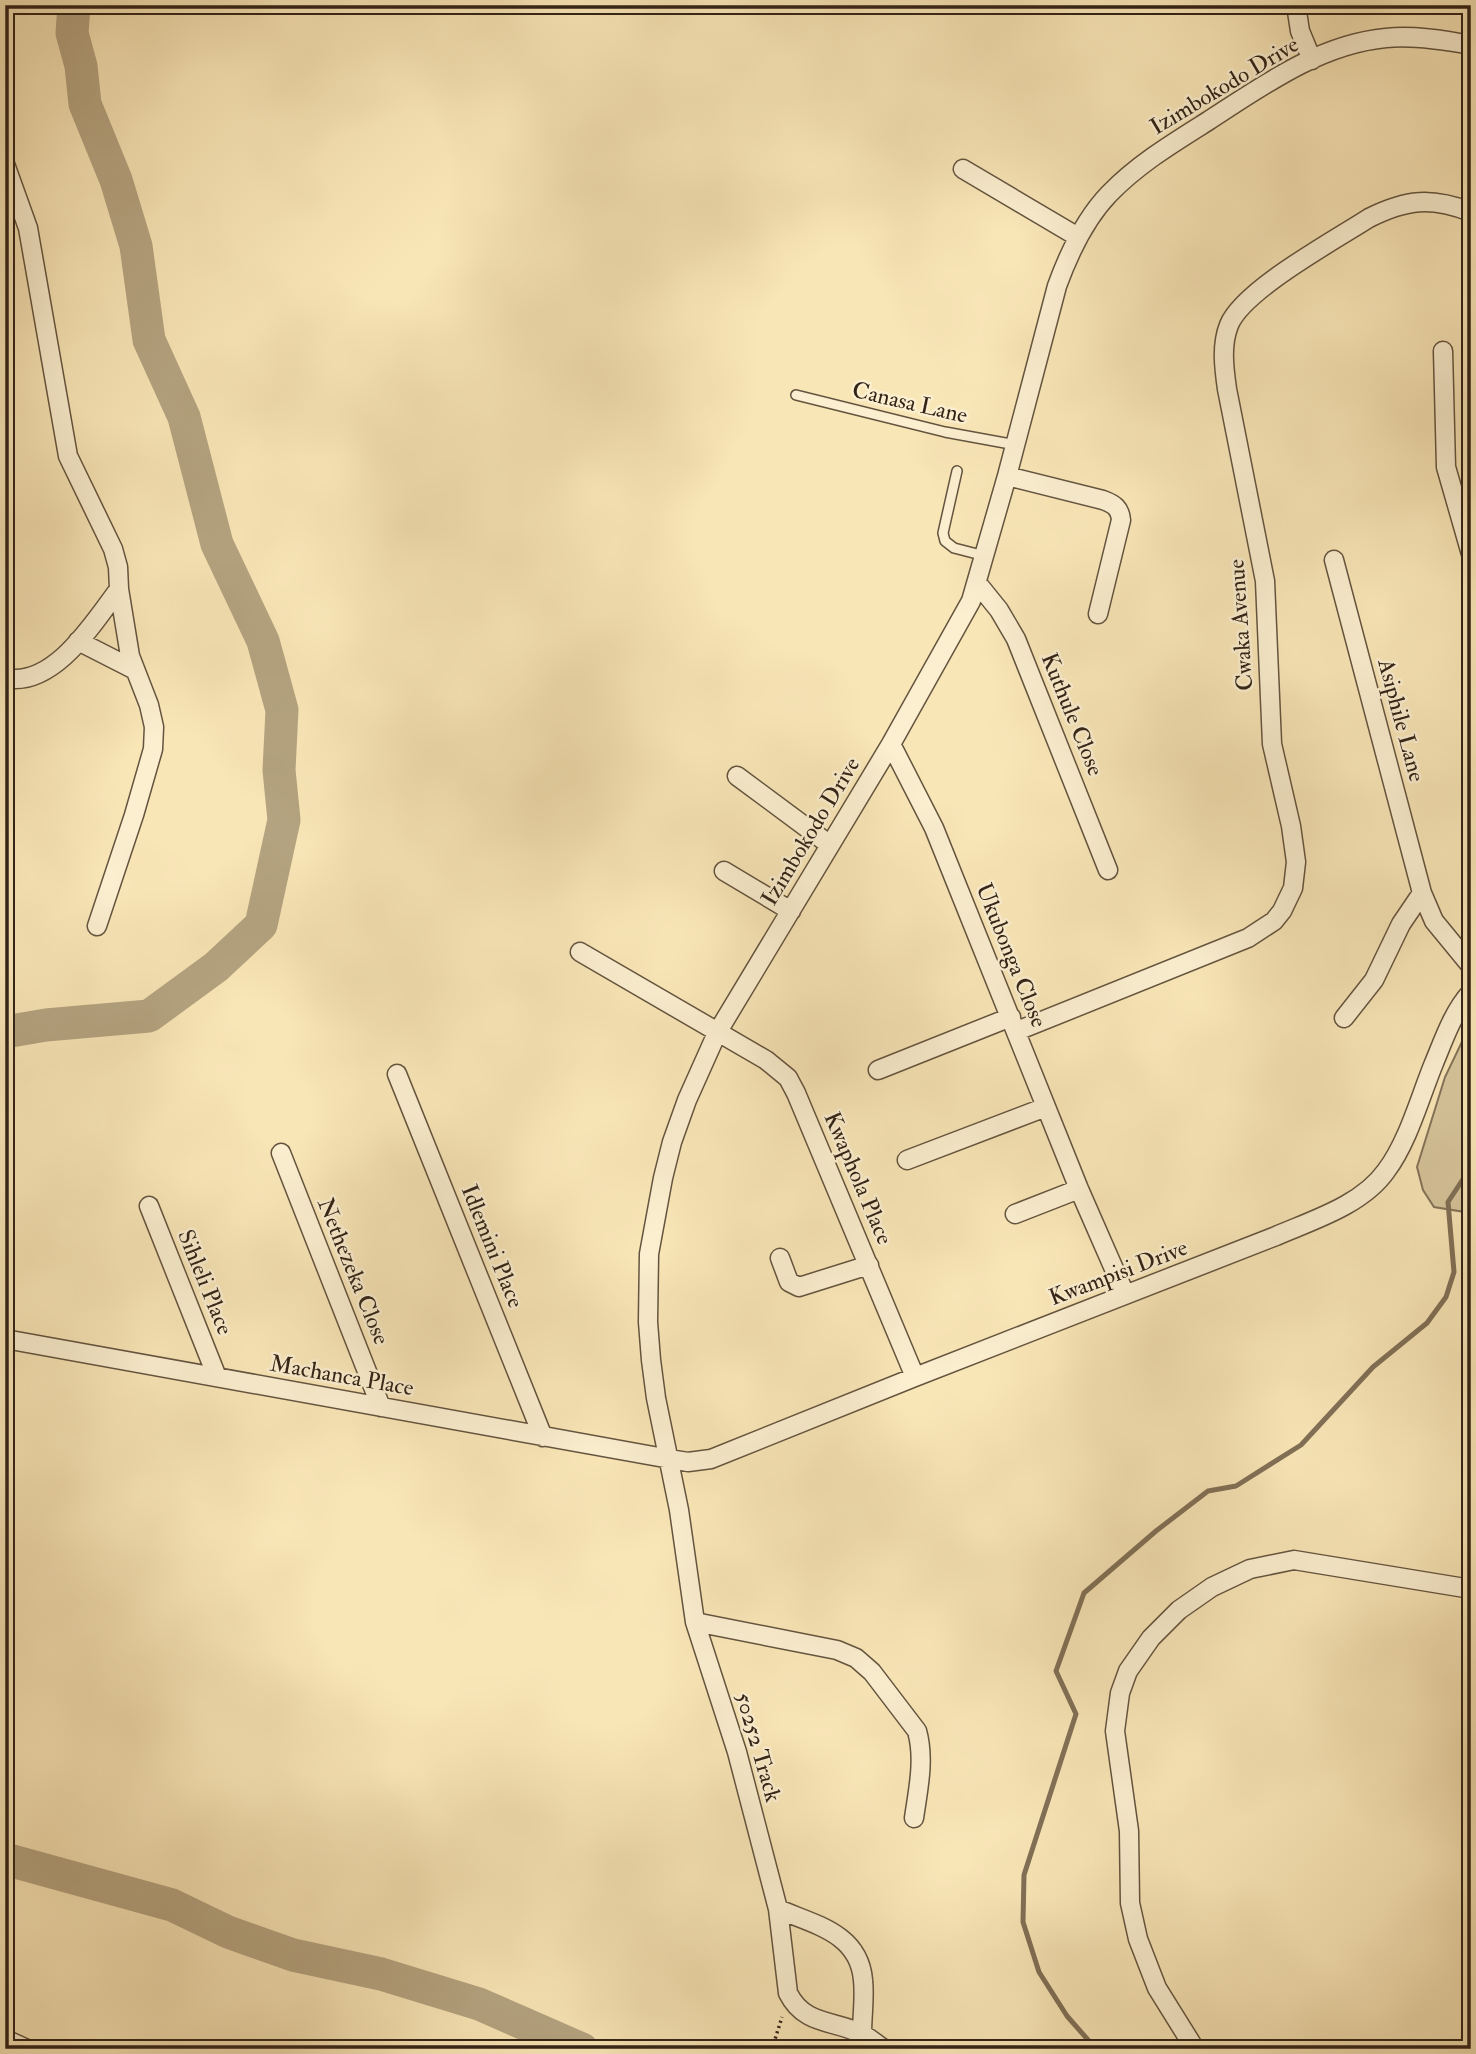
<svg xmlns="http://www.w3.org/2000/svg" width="1476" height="2054" font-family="'IM FELL Double Pica',serif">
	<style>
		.green { fill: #d7c59c; stroke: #84745a; stroke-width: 2 }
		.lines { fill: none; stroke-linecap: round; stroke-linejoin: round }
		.stream { stroke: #817057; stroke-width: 5 }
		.river { stroke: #b5a481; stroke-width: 33 }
		.service-casing { stroke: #64543f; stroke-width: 12 }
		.minor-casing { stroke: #64543f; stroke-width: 21 }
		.path { stroke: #322317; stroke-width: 3.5; stroke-dasharray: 2 3.5; stroke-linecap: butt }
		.service { stroke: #fbefd0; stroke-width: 9 }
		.minor { stroke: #fbefd0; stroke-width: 18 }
		.labels { text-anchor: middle; stroke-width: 5; stroke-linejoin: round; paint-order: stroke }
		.street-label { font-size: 23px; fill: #322317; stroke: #fbefd0 }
	</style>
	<rect width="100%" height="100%" fill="#f9e6b7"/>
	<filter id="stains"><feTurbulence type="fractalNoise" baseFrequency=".00286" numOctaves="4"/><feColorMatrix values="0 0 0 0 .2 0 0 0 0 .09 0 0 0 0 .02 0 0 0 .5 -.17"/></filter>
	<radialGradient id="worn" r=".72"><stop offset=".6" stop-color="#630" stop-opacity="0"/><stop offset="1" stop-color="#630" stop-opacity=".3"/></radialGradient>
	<!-- green -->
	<path class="green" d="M 1471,1023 L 1471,1213 L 1434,1207 L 1423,1190 L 1417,1167 L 1445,1077 Z"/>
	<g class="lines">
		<!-- stream -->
		<path class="stream" d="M 1096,2049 L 1067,2016 L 1039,1972 L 1023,1922 L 1024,1875 L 1076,1714 L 1056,1671 L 1084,1593 L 1156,1531 L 1208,1491 L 1236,1486 L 1301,1445 L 1373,1367 L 1427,1323 L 1446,1297 L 1454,1272 L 1448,1202 L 1471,1167"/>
		<!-- river -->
		<path class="river" d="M 5,1032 L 46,1025 L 149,1016 L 216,967 L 261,925 L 284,820 L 279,770 L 282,710 L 263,641 L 217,544 L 184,417 L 149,340 L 136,246 L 116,180 L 85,104 L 81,66 L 72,33 L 74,5
			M 5,1859 L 172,1905 L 228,1932 L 293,1955 L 381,1974 L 479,2004 L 582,2049"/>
		<defs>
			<path id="service" d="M 796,395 L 945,432 L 1016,445
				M 957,471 L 943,533 L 945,541 L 954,548 L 985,556"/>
			<path id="minor" d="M 1296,5 L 1300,31 L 1312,60
				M 5,164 L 28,228 L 68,456 L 113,549 L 118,567 L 119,589 L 130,656 L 149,705 L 154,727 L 153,749 L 134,815 L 97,926
				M 963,169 L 1078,237
				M 1443,351 L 1446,467 L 1471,554
				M 1007,476 L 1103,500 C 1114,504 1120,508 1121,520 L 1098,614
				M 1334,560 L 1422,893 L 1434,921 L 1471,966
				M 978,584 L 999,610 L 1016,639 L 1108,870
				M 78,641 L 133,669
				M 5,678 C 54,688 94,622 119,589
				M 891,744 L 934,828 L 1079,1189 L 1125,1294
				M 737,776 L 830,845
				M 724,871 L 791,911
				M 580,952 L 766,1060 L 788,1078 L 796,1093 L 915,1377
				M 1344,1018 L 1374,980 L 1401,924 L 1422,893
				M 1017,1031 L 1248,938 L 1274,921 L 1282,911 L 1293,888 L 1296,862 L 1291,826 L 1272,744 L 1265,581 L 1227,389 C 1224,368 1221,345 1229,325 C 1243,290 1335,240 1369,218 C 1407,199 1431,197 1471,212
				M 878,1070 L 1011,1017
				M 397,1074 L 543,1437
				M 281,1153 L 381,1407
				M 907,1160 L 1046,1107
				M 149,1206 L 217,1377
				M 1015,1214 L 1079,1189
				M 780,1258 L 789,1282 L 799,1287 L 869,1265
				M 5,1339 L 670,1459 L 688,1462 L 711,1459 L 915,1377 L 1276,1236 C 1313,1220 1362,1205 1386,1171 C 1408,1142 1420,1097 1434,1063 C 1444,1039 1453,1012 1471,992
				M 695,1622 L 837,1650 L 856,1658 L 872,1672 L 917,1731 C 925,1759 918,1790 914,1818
				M 778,1909 C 815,1925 859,1933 863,1980 C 865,1997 862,2016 862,2034
				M 5,2039 L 27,2049
				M 884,2049 C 876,2044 869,2037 860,2033 C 832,2020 804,2025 788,1993 L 778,1909 L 737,1752 L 695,1622 L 679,1510 L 656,1398 L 651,1360 L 648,1322 L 649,1254 L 663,1178 L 672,1142 L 687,1100 L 717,1033 L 891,744 L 971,601 L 1007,476 L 1057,286 C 1069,253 1085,219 1109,194 C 1138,164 1173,143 1208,121 C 1262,86 1320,44 1386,38 C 1413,35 1444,40 1471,45
				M 1195,2049 L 1157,1988 L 1138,1939 L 1130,1903 L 1129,1831 L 1115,1731 L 1120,1693 L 1128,1671 L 1151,1638 L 1179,1610 L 1212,1587 L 1250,1569 L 1294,1560 L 1471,1589"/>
		</defs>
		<!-- service casing -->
		<use href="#service" class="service-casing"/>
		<!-- minor casing -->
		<use href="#minor" class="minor-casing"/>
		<!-- path -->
		<path class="path" d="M 772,2049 L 782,2017"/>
		<!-- service -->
		<use href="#service" class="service"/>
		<!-- minor -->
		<use href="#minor" class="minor"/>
	</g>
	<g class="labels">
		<!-- street labels -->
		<g class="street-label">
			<text transform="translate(1224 85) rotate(-31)" y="8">Izimbokodo Drive</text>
			<text transform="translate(910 402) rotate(13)" y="8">Canasa Lane</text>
			<text transform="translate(1240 625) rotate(-94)" y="8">Cwaka Avenue</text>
			<text transform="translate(1073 714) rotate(68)" y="8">Kuthule Close</text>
			<text transform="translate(1402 720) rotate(75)" y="8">Asiphile Lane</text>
			<text transform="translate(810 831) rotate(-59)" y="8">Izimbokodo Drive</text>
			<text transform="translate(1012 955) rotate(68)" y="8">Ukubonga Close</text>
			<text transform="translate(859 1178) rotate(67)" y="8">Kwaphola Place</text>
			<text transform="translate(493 1246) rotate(68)" y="8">Idlemini Place</text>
			<text transform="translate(354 1271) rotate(68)" y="8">Nethezeka Close</text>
			<text transform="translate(1118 1272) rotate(-21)" y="8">Kwampisi Drive</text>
			<text transform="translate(206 1282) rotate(68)" y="8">Sihleli Place</text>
			<text transform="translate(342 1375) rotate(10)" y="8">Machanca Place</text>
			<text transform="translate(759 1747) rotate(74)" y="8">50252 Track</text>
		</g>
	</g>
	<!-- margin -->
	<rect width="1476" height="2054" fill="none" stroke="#f9e6b7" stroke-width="28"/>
	<rect x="7" y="7" width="1462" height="2040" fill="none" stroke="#322317" stroke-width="3.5"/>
	<rect x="14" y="14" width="1448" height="2026" fill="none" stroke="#322317" stroke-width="2"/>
	<rect width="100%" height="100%" filter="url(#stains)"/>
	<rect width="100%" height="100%" fill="url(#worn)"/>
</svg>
